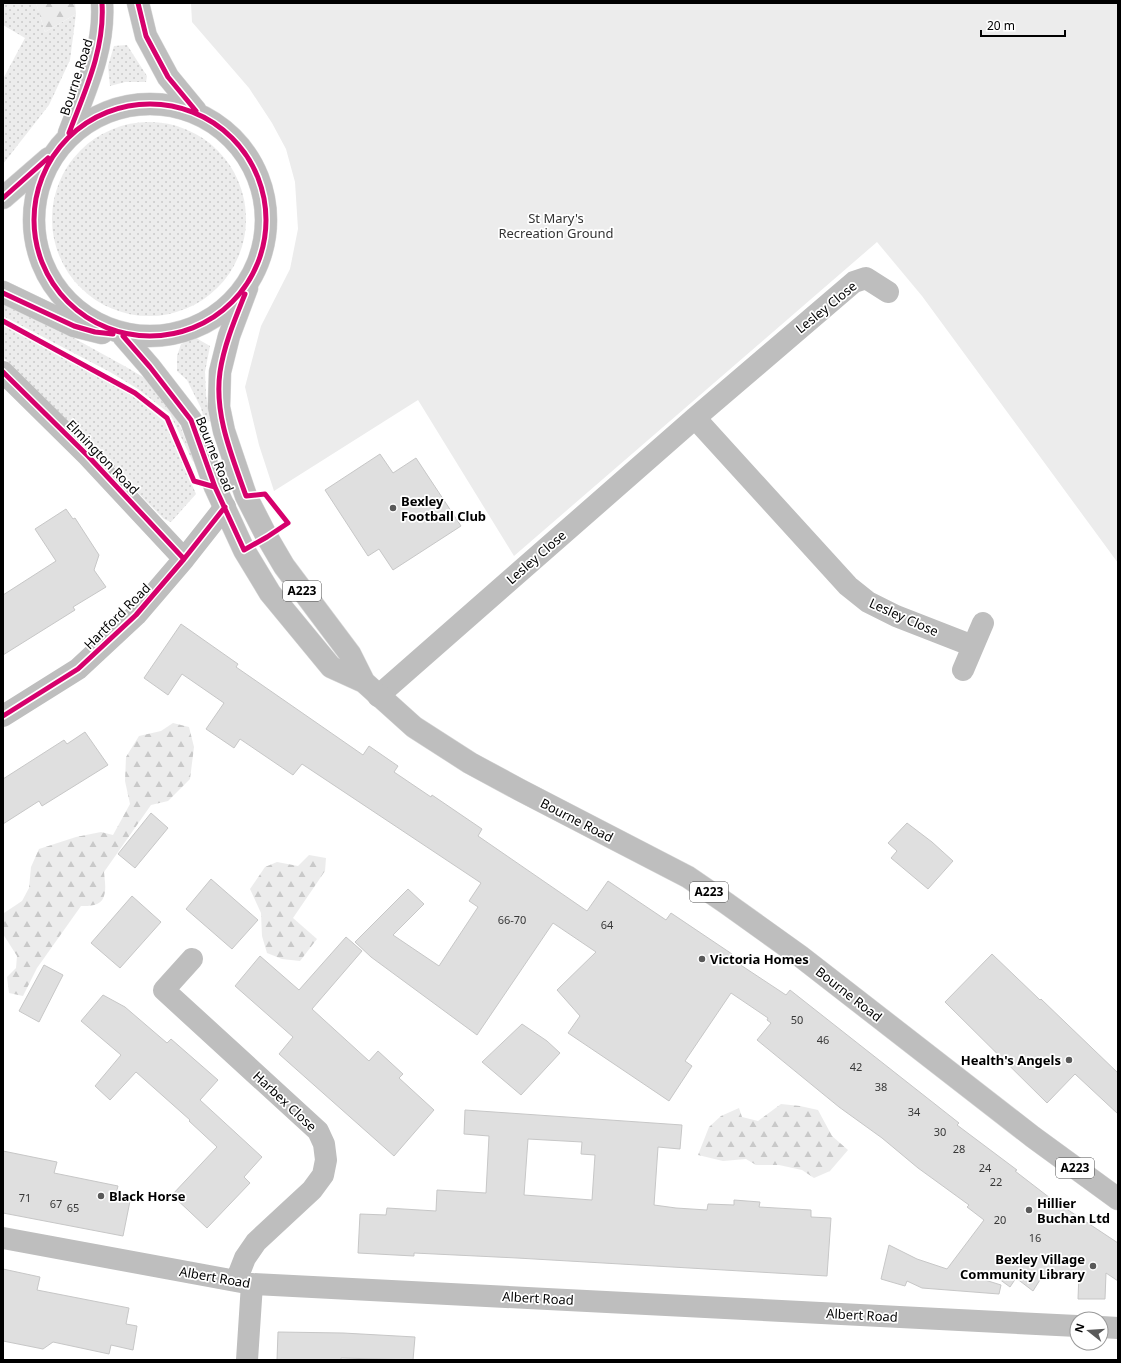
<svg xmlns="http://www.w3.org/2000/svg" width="1121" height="1363" font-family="'Noto Sans',sans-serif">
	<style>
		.grass { fill: url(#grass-dots) }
		.forest { fill: url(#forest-firs) }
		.park { fill: #ececec }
		.building { fill: #dfdfdf; stroke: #c7c7c7; fill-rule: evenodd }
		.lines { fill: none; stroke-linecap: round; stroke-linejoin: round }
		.major-casing { stroke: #dbdbdb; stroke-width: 23 }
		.minor { stroke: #bebebe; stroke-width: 22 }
		.major { stroke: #bebebe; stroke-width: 22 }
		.cycleway-casing { stroke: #fff; stroke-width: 8 }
		.cycleway { stroke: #d6006c; stroke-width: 5 }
		.poi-dot { fill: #595959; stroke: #fff; stroke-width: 1.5 }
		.labels { text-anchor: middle; stroke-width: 3.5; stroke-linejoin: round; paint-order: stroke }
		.number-label { font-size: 11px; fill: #383838 }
		.shield { fill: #fff; stroke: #4c4c4c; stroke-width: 1 }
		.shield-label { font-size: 12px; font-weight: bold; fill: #000 }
		.street-label { font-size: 13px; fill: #000; stroke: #fff }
		.park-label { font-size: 13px; fill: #333; stroke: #fff }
		.poi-label { font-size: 13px; font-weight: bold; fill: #000; stroke: #fff; text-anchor: start }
	</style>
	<defs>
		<pattern id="grass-dots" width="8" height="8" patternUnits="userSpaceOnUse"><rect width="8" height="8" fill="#ececec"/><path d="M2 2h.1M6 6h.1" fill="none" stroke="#c9c9c9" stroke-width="1.8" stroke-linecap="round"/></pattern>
		<pattern id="forest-firs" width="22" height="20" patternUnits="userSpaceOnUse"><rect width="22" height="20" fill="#ececec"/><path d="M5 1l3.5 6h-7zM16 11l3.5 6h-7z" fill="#c9c9c9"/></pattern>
	</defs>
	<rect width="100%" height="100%" fill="#fff"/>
	<!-- grass -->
	<path class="grass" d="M 3,3 L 36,3 L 45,32 L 76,14 L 70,60 L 49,105 L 3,164 L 3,79 L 25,38 L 3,25 Z
		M 127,45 L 147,76 L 146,82 L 125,82 L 110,86 L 108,66 L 114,46 Z
		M52 219a97 97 0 1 1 194 0a97 97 0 1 1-194 0Z
		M 3,304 L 32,315 L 128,368 L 153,383 L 174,411 L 195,463 L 192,460 L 170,414 L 138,389 L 110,372 L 3,316 Z
		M 3,325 L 134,396 L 165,422 L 196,494 L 171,522 L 164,519 L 3,357 Z
		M 196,338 L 210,346 L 205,372 L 206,395 L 210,421 L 205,423 L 201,408 L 187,380 L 177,371 L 177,356 L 181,344 Z"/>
	<!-- forest -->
	<path class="forest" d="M 36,3 L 75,3 L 76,14 L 45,32 Z
		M 173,723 L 189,727 L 194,747 L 190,779 L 168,801 L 151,805 L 104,872 C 105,883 109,902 94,905 C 90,906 85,906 81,906 L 37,968 L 23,996 L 9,993 L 7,977 L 16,968 L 17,956 L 3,934 L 4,913 L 22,901 L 29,888 L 31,867 L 39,849 L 76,837 L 101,832 L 113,835 L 130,804 L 125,781 L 126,757 L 139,736 L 161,731 Z
		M 309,855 L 326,858 L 325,871 L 293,918 L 317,939 L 300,961 L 282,959 L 267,953 L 262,936 L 261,913 L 250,889 L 265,867 L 277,862 L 298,866 Z
		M 781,1104 L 800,1106 L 818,1110 L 832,1136 L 848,1150 L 830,1171 L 814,1178 L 802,1170 L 779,1165 L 756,1165 L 746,1159 L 723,1161 L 698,1155 L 709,1127 L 721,1116 L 739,1108 L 742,1117 L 758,1121 Z"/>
	<!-- park -->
	<path class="park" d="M 191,3 L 1118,3 L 1118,563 L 922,296 L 877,242 L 514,556 L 418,400 L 274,491 L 259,445 L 245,387 L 261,326 L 290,269 L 298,229 L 295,182 L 286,149 L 272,123 L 249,88 L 192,22 Z"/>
	<!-- building -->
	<path class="building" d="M 380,454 L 393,473 L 416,458 L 461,526 L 393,570 L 379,549 L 368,556 L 325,490 Z
		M 66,509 L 73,519 L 75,518 L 99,555 L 94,570 L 106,587 L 73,607 L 75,610 L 3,655 L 3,595 L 56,561 L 35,529 Z
		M 181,624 L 238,664 L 236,667 L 363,755 L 369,746 L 398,766 L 394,772 L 431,797 L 432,795 L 482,829 L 478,836 L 587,911 L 608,881 L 666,920 L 671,913 L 732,954 L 730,958 L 786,995 L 790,990 L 959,1123 L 957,1125 L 1017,1170 L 1015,1171 L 1050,1198 L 1118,1243 L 1118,1281 L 1106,1273 L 1105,1299 L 1078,1299 L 1079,1273 L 1043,1275 L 1033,1291 L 1016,1278 L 1010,1287 L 991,1273 L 985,1280 L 1001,1285 L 999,1294 L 922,1288 L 907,1281 L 905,1286 L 881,1279 L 889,1245 L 917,1259 L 947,1269 L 984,1220 L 967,1207 L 969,1205 L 918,1168 L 882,1138 L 839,1107 L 757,1040 L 771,1023 L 767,1020 L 768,1018 L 731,993 L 685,1061 L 692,1066 L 669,1101 L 568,1033 L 580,1016 L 557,990 L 596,952 L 553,923 L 477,1035 L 371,957 L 355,942 L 408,889 L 424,904 L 393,935 L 439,966 L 478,907 L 469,901 L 481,883 L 302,764 L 293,775 L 240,739 L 234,748 L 206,729 L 224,703 L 182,674 L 168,695 L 144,678 Z
		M 85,732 L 108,765 L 42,806 L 39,801 L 3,824 L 3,779 L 64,740 L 67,744 Z
		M 151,813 L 168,828 L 135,868 L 118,854 Z
		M 907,823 L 932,842 L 953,861 L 928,889 L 891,858 L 897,851 L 888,843 Z
		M 211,879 L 258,920 L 232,949 L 186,909 Z
		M 132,896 L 161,922 L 120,968 L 91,943 Z
		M 346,937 L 362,951 L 312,1009 L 369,1061 L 378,1051 L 403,1074 L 399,1078 L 434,1110 L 394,1156 L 279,1054 L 293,1037 L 235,986 L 260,956 L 299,990 Z
		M 992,954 L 1040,1000 L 1041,999 L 1118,1073 L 1118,1114 L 1075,1074 L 1047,1103 L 945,1002 Z
		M 44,965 L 63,975 L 39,1022 L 19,1011 Z
		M 103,995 L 125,1007 L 167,1043 L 171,1039 L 218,1080 L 200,1100 L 262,1157 L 244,1177 L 250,1183 L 207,1228 L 172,1195 L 217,1147 L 189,1121 L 190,1120 L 136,1072 L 110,1100 L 95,1086 L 121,1055 L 81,1021 Z
		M 522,1024 L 547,1041 L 560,1053 L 521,1095 L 482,1062 Z
		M 465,1110 L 682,1125 L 680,1149 L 658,1147 L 654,1205 L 676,1208 L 707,1210 L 708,1204 L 734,1205 L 734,1200 L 760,1202 L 759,1207 L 811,1210 L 811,1217 L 831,1218 L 827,1276 L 517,1258 L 414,1253 L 414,1256 L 358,1253 L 360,1214 L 386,1215 L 387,1208 L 436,1211 L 437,1190 L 486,1193 L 489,1136 L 464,1134 ZM 528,1139 L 582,1142 L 581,1154 L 595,1155 L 592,1200 L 524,1195 Z
		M 3,1151 L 57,1162 L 54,1173 L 118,1186 L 115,1198 L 130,1201 L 123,1236 L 3,1213 Z
		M 3,1269 L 40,1277 L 37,1290 L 129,1308 L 126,1324 L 137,1326 L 133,1350 L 111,1345 L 109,1354 L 53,1342 L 43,1349 L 3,1341 Z
		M 278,1332 L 343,1333 L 415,1337 L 413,1360 L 341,1358 L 341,1360 L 277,1360 Z"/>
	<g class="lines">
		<defs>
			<path id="major" d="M 138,3 L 146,36 L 168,77 L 196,111
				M34 220a116 116 0 1 1 232 0a116 116 0 1 1-232 0Z
				M 69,133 C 85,91 105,49 102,3
				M 3,198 L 49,158
				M 247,288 L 229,336 L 220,372 L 219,407 L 224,431 L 246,496 L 267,537 L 284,566 L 350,654 L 364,682 L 414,727 L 470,763 L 520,790 L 688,877 L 726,903 L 800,956 L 1033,1137 L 1118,1199
				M 3,292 L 74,326 L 102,333
				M 123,336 L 150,367 L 191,420 L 215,487 L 244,550 L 270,593 L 331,667 L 364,682"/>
		</defs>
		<!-- major casing -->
		<use href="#major" class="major-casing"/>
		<!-- minor -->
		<path class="minor" d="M 3,372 L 88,456 L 184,559
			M 695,418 L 848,586 L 868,602 L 896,616 L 973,646
			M 963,670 L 983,623
			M 378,696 L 695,418 L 854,282 L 866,278 L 888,292
			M 3,716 L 78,669 L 136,615 L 184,559 L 225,507
			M 192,959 L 164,990 L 318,1131 L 324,1144 L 326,1160 L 323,1175 L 312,1190 L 256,1242 L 245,1258 L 236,1281
			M 3,1238 L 252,1284 L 1077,1326
			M 1101,1327 L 1118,1328
			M 247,1360 L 252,1284"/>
		<!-- major -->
		<use href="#major" class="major"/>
		<defs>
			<path id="cycleway" d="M 138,3 L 146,36 L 168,77 L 196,111
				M34 220a116 116 0 1 1 232 0a116 116 0 1 1-232 0Z
				M 69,133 C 85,91 105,49 102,3
				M 3,198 L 48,158
				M 3,293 L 74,326 L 95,332 L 113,334
				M 3,321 L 135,393 L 167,418 L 194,481 L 215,487
				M 123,336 L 150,367 L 191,420 L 215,487 L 244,550 L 267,537 L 288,523 L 265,494 L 246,496 C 232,456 214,415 220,372 C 224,345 235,319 245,294
				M 3,372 L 88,456 L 184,559
				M 3,716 L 78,669 L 136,615 L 184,559 L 225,507"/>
		</defs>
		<!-- cycleway casing -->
		<use href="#cycleway" class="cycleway-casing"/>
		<!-- cycleway -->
		<use href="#cycleway" class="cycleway"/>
	</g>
	<!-- markers -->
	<g class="poi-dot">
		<circle cx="393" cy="508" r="4"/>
		<circle cx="702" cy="959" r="4"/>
		<circle cx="1069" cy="1060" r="4"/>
		<circle cx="101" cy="1196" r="4"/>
		<circle cx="1029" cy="1210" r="4"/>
		<circle cx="1093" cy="1266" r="4"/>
	</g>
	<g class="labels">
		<!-- number labels -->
		<g class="number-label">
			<text x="512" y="924">66-70</text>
			<text x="607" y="929">64</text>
			<text x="797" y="1024">50</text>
			<text x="823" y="1044">46</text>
			<text x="856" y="1071">42</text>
			<text x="881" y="1091">38</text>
			<text x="914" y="1116">34</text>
			<text x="940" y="1136">30</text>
			<text x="959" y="1153">28</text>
			<text x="985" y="1172">24</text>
			<text x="996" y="1186">22</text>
			<text x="25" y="1202">71</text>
			<text x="56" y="1208">67</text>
			<text x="73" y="1212">65</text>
			<text x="1000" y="1224">20</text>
			<text x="1035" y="1242">16</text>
		</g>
		<!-- shield labels -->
		<g class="shield">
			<rect x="283" y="581" width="38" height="20" rx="3"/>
			<rect x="690" y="882" width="38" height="20" rx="3"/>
			<rect x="1056" y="1158" width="38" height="20" rx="3"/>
		</g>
		<g class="shield-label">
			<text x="302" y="595">A223</text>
			<text x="709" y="896">A223</text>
			<text x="1075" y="1172">A223</text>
		</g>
		<!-- street labels -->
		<g class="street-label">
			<text transform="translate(76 77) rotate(-72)" y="5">Bourne Road</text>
			<text transform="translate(826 307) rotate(-39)" y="5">Lesley Close</text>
			<text transform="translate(215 454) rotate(68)" y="5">Bourne Road</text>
			<text transform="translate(103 457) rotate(46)" y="5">Elmington Road</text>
			<text transform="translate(536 557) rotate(-41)" y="5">Lesley Close</text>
			<text transform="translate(117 616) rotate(-45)" y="5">Hartford Road</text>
			<text transform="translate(904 617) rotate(24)" y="5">Lesley Close</text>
			<text transform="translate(577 820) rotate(27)" y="5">Bourne Road</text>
			<text transform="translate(849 994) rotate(38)" y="5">Bourne Road</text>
			<text transform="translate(285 1101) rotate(43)" y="5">Harbex Close</text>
			<text transform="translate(215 1277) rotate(10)" y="5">Albert Road</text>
			<text transform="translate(538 1298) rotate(3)" y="5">Albert Road</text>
			<text transform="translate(862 1315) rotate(3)" y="5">Albert Road</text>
		</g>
		<!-- park labels -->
		<g class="park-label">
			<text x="556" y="223">St Mary's<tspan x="556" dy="15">Recreation Ground</tspan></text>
		</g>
		<!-- poi labels -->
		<g class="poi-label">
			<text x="401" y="506">Bexley<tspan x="401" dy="15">Football Club</tspan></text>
			<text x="710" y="964">Victoria Homes</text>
			<text x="1061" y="1065" text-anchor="end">Health's Angels</text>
			<text x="109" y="1201">Black Horse</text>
			<text x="1037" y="1208">Hillier<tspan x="1037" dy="15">Buchan Ltd</tspan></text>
			<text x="1085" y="1264" text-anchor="end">Bexley Village<tspan x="1085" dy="15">Community Library</tspan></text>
		</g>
	</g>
	<!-- border -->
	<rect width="1121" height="1363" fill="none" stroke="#000000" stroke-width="8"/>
	<!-- north arrow -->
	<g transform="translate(1089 1331) rotate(287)"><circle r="19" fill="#ffffff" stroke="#999999"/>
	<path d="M0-3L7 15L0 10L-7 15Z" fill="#595959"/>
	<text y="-6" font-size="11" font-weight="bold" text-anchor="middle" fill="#000000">N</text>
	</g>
	<!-- scale -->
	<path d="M981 30v6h84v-6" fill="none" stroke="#000000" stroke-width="2"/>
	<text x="987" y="30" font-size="12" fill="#000000" stroke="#ffffff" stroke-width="3" paint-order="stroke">20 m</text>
</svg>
